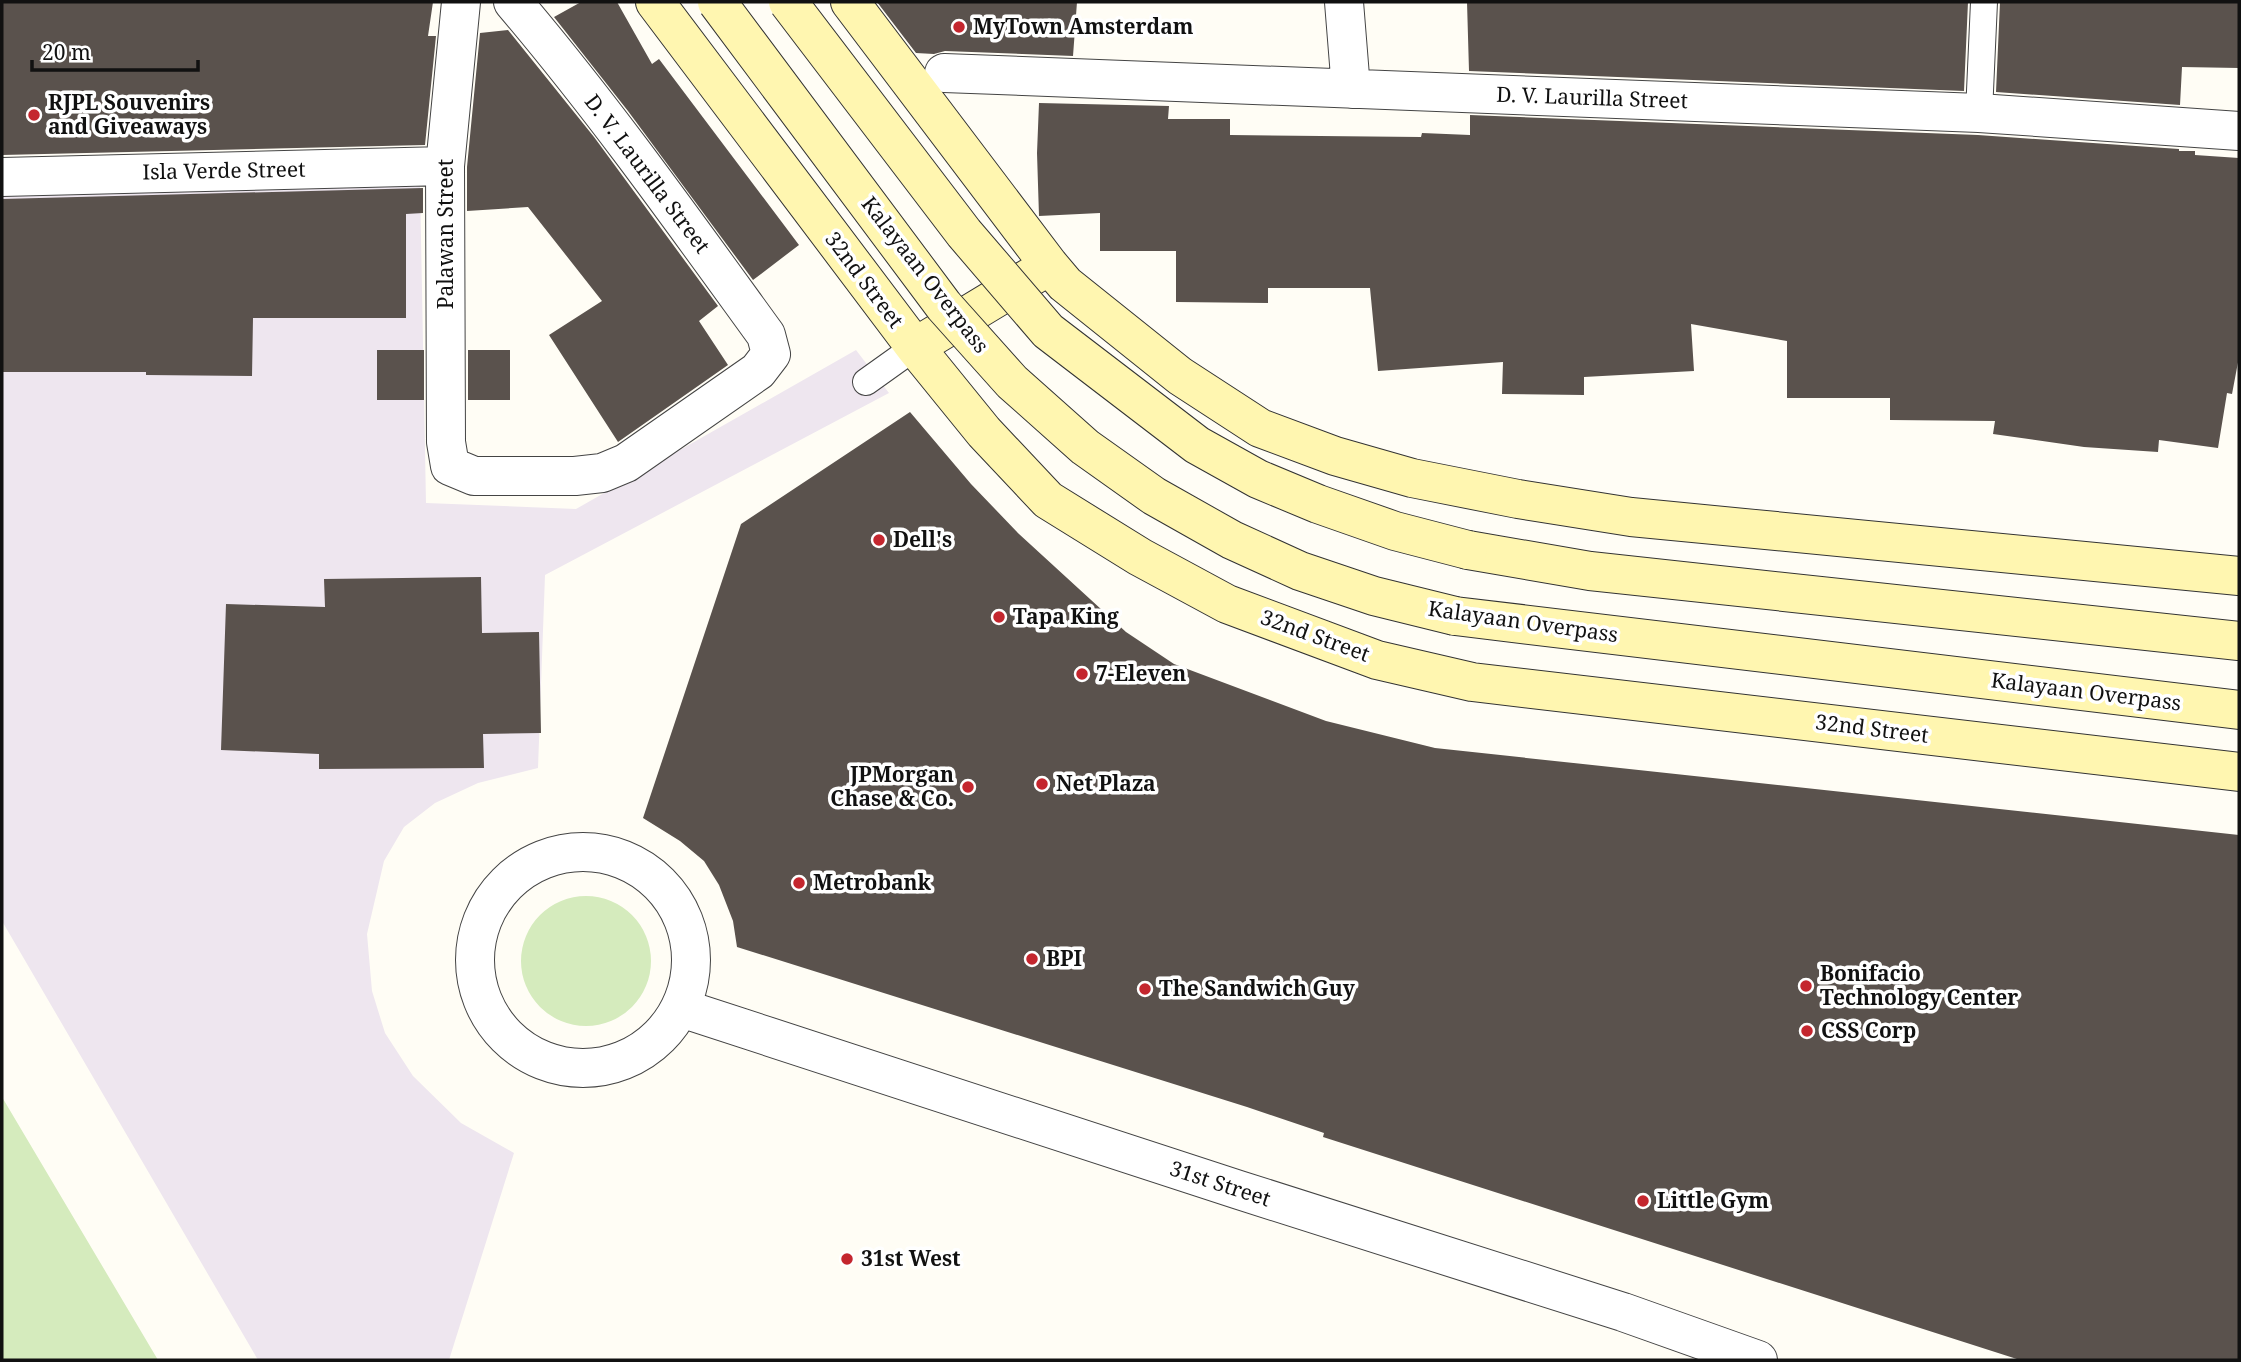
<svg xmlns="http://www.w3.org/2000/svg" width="2241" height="1362" font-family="'Noto Serif',serif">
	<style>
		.industrial { fill: #eee6ef }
		.green { fill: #d5ebbd }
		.building { fill: #5a524d }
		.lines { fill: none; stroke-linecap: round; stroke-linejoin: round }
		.lane-casing { stroke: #444; stroke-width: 28 }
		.street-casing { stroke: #444; stroke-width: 40 }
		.secondary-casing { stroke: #333; stroke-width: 40 }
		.lane { stroke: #fff; stroke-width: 26 }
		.street { stroke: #fff; stroke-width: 38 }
		.secondary { stroke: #fff6b0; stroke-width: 38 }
		.secondary-bridge-casing { stroke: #333; stroke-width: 40; stroke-linecap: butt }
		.secondary-bridge { stroke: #fff6b0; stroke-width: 38 }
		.poi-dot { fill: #c4262e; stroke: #fff; stroke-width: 2.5 }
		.labels { text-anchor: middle; stroke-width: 7; stroke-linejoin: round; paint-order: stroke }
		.poi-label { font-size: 21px; font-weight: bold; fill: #111; stroke: #fff; text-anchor: start }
		.street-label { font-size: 21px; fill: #111; stroke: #fff }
	</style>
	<rect width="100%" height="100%" fill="#fffdf5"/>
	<!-- industrial -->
	<path class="industrial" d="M 420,184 L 426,503 L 576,509 L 856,350 L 889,393 L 545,575 L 538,768 L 478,783 L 435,803 L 404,827 L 384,861 L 367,934 L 372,991 L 385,1033 L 413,1076 L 461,1123 L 514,1153 L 449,1360 L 258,1360 L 2,921 L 2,191 Z"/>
	<!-- green -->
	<path class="green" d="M521 961a65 65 0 1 1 130 0a65 65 0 1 1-130 0Z
		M 2,1097 L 158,1360 L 2,1360 Z"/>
	<!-- building -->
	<path class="building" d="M 2,2 L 433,2 L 428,36 L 436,36 L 425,145 L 2,155 Z
		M 581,2 L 617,2 L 652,64 L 659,59 L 799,245 L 753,280 L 628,111 L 554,17 Z
		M 877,2 L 1077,2 L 1073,56 L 945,51 L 934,54 L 916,53 Z
		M 1467,2 L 1968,2 L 1964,91 L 1469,71 Z
		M 2000,2 L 2239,2 L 2239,68 L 2182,67 L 2180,105 L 1996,92 Z
		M 508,30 L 594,137 L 718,306 L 699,321 L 728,365 L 618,442 L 549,335 L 602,301 L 528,207 L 467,211 L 467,167 L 480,33 Z
		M 1039,103 L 1169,106 L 1168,119 L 1230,119 L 1230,135 L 1421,137 L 1422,133 L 1470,135 L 1470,115 L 1978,135 L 2179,149 L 2179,151 L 2195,151 L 2195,155 L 2239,158 L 2239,357 L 2232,394 L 2227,393 L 2218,448 L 2159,440 L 2158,452 L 2084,447 L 1993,434 L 1995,421 L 1890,420 L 1890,398 L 1787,398 L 1787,341 L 1691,324 L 1694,371 L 1584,377 L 1584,395 L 1502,394 L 1503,362 L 1378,371 L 1370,288 L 1268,288 L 1268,303 L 1176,302 L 1176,251 L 1100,251 L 1100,213 L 1039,216 L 1037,153 Z
		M 423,188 L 423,213 L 406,214 L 406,318 L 253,318 L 252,376 L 146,375 L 146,372 L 2,372 L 2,199 Z
		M 377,350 L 424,350 L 424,400 L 377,400 Z
		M 468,350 L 510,350 L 510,400 L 468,400 Z
		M 910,412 L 971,484 L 1019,534 L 1126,632 L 1174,664 L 1326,721 L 1435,748 L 2239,835 L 2239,1360 L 2020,1360 L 1323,1137 L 1324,1133 L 1247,1107 L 737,947 L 733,921 L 719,885 L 704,861 L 680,841 L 643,818 L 741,524 Z
		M 481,577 L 482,633 L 539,632 L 541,733 L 483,734 L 484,768 L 319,769 L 319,754 L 221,750 L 226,604 L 325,607 L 324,579 Z"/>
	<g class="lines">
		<defs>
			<path id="lane" d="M 1979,113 L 1984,2
				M 866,382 L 915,347"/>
			<path id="street" d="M 461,2 L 445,166 L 446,442 L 450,466 L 474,476 L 575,476 L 602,473 L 626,463 L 758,371 L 771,354 L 766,335 C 684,222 603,108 513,2
				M 1344,2 L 1351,89
				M 944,73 L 1979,113 L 2239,131
				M 2,177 L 445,166
				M475 960a108 108 0 1 1 216 0a108 108 0 1 1-216 0Z
				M 681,1008 L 1239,1190 L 1623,1312 L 1758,1360"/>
			<path id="secondary" d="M 655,2 L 915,347 L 984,432 L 1048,500 L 1140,557 L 1227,604 L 1377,660 L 1472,682 L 2239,772
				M 850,2 L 1049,265 L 1065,284 L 1180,376 L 1260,428 L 1335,456 L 1412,478 L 1518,499 L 1631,517 L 2239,576
				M 915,347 L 1039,272
				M 1468,550 L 1590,571 L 2239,641
				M 1455,616 L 2239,710"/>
		</defs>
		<!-- lane casing -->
		<use href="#lane" class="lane-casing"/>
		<!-- street casing -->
		<use href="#street" class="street-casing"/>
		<!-- secondary casing -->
		<use href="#secondary" class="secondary-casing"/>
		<!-- lane -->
		<use href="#lane" class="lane"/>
		<!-- street -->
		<use href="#street" class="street"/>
		<!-- secondary -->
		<use href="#secondary" class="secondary"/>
		<defs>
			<path id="secondary-bridge" d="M 717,2 L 944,306 L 1012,382 L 1085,447 L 1154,496 L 1232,540 L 1300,571 L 1374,596 L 1455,616
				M 788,2 L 964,233 L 1048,331 L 1197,445 L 1258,479 L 1318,504 L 1395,531 L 1468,550"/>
		</defs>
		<!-- secondary-bridge casing -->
		<use href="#secondary-bridge" class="secondary-bridge-casing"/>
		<!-- secondary-bridge -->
		<use href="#secondary-bridge" class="secondary-bridge"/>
	</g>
	<!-- markers -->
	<g class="poi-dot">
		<circle cx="959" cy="27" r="7"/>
		<circle cx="34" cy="115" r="7"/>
		<circle cx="879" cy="540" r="7"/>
		<circle cx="999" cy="617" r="7"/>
		<circle cx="1082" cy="674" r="7"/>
		<circle cx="1042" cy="784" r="7"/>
		<circle cx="968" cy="787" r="7"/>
		<circle cx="799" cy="883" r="7"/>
		<circle cx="1032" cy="959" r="7"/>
		<circle cx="1806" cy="986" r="7"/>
		<circle cx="1145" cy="989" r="7"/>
		<circle cx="1807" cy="1031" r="7"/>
		<circle cx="1643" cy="1201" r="7"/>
		<circle cx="847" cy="1259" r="7"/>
	</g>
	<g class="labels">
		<!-- poi labels -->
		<g class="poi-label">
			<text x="973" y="34">MyTown Amsterdam</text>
			<text x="48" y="110">RJPL Souvenirs<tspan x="48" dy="24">and Giveaways</tspan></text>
			<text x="893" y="547">Dell's</text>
			<text x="1013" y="624">Tapa King</text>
			<text x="1096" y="681">7-Eleven</text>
			<text x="954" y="782" text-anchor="end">JPMorgan<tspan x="954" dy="24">Chase &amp; Co.</tspan></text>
			<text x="1056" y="791">Net Plaza</text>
			<text x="813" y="890">Metrobank</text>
			<text x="1046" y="966">BPI</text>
			<text x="1820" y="981">Bonifacio<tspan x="1820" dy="24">Technology Center</tspan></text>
			<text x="1159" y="996">The Sandwich Guy</text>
			<text x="1821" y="1038">CSS Corp</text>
			<text x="1657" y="1208">Little Gym</text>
			<text x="861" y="1266">31st West</text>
		</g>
		<!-- street labels -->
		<g class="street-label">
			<text transform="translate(1592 98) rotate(2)" y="7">D. V. Laurilla Street</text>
			<text transform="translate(224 171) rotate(-1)" y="7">Isla Verde Street</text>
			<text transform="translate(647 174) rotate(53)" y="7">D. V. Laurilla Street</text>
			<text transform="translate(446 234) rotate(-90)" y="7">Palawan Street</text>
			<text transform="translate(925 275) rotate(52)" y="7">Kalayaan Overpass</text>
			<text transform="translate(864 280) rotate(53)" y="7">32nd Street</text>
			<text transform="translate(1523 622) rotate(8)" y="7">Kalayaan Overpass</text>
			<text transform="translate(1315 636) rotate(20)" y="7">32nd Street</text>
			<text transform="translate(2086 692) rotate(7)" y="7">Kalayaan Overpass</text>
			<text transform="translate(1872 729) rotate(7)" y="7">32nd Street</text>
			<text transform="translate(1220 1184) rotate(18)" y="7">31st Street</text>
		</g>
	</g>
	<!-- border -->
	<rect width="2241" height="1362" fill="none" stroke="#111111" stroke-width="7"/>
	<!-- scale -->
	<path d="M32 60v10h166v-10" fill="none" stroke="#111111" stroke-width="3.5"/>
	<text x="42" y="60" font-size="21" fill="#111111" stroke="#ffffff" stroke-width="5" paint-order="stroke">20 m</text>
</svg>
